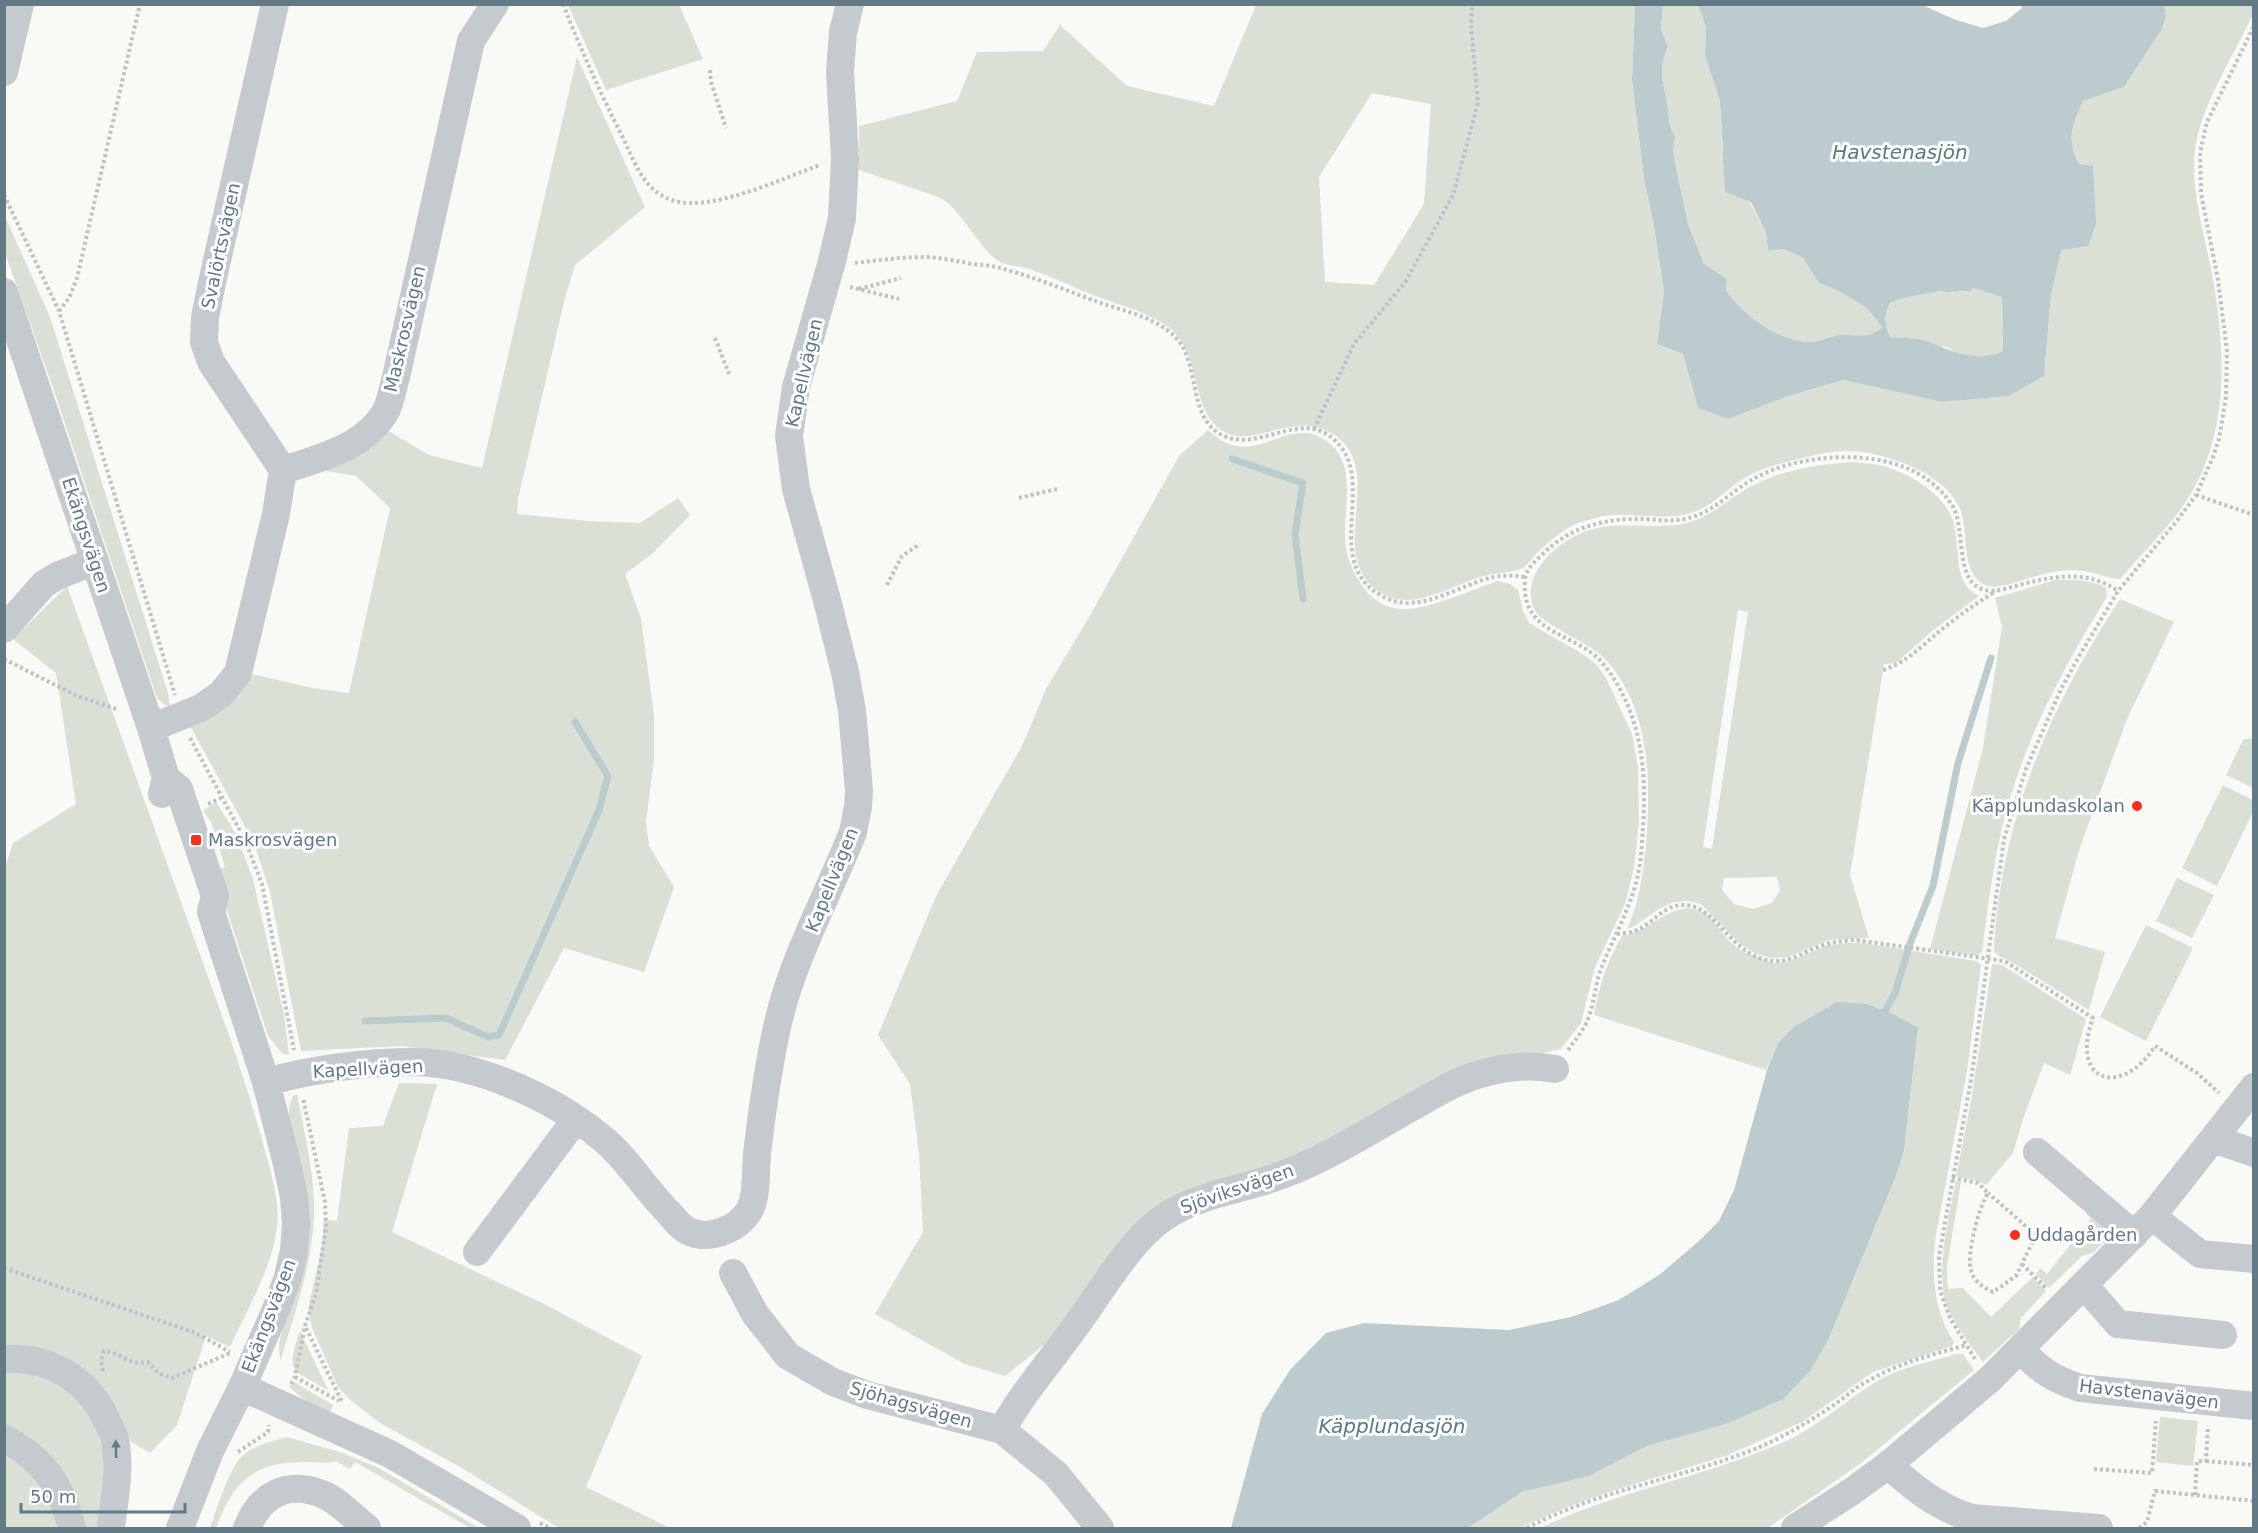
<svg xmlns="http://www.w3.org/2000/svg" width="2258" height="1533" font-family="'DejaVu Sans',sans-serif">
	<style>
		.green { fill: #dae0d5; fill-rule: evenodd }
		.water { fill: #bccbce; fill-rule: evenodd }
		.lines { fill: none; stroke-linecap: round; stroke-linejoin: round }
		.stream { stroke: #bccbce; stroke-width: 7 }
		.path { stroke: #bec2c4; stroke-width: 4; stroke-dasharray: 3 3; stroke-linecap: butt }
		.minor { stroke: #c4cacd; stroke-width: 28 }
		.oneway { fill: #617a85 }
		.poi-dot { fill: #f52f1a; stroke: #fff; stroke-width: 2 }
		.labels { text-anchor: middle; stroke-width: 6; stroke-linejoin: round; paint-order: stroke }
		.street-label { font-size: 18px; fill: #617a85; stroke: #fff }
		.poi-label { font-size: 18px; fill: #617a85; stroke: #fff; text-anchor: start }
		.water-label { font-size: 20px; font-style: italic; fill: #5c7a7e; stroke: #fff }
	</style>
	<rect width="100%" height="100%" fill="#f9f9f6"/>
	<!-- green -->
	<path class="green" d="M 568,5 L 679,5 L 703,59 L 606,90 Z
		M 1256,5 L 1635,5 L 1632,81 L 1644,179 L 1654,226 L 1664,291 L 1657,344 L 1683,354 L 1698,408 L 1785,397 L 1843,380 L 1942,402 L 2009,396 L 2044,376 L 2051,295 L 2079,164 C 2066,137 2072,127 2083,101 L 2124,87 L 2162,29 L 2166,16 L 2164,5 L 2253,5 L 2253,14 C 2235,54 2204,100 2196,143 C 2189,185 2203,228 2211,269 C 2227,353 2232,447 2174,518 C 2157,539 2138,558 2120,579 C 2109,579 2100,574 2089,572 C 2076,569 2061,570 2048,573 C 2031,576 2001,591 1985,585 C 1961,575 1968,531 1961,511 C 1947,472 1880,450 1843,451 C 1822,452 1799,459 1779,464 C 1769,467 1757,471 1748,476 C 1729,486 1715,505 1694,512 C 1666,522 1634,512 1605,516 C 1597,517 1589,520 1581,522 C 1564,528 1548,542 1535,555 C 1533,558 1527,565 1524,567 C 1512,574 1497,572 1484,576 C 1453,584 1415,612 1383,594 C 1328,562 1375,492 1349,450 C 1345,443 1338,437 1331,433 C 1293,410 1250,451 1221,430 C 1190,408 1202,358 1172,330 C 1152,313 1122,306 1098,297 C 1075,288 1053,277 1030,269 C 1020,266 1007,266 998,261 C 978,246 964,215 944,200 C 938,196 928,194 921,191 C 900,184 880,177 859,170 L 859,126 L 957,101 L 977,52 L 1043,51 L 1060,25 L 1127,86 L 1214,106 ZM 1372,93 L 1431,104 L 1424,204 L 1374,285 L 1325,282 L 1319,177 Z
		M 1663,5 L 1698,5 L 1706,27 L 1705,56 L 1720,101 L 1722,150 L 1766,233 L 1768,251 L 1784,249 L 1803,258 L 1819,283 L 1837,290 L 1867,308 L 1882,327 C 1864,341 1858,333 1838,335 C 1828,337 1816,343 1806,342 C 1774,339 1746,315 1726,291 L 1727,279 L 1704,264 L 1688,224 L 1673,153 L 1675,136 C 1669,127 1669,120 1668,109 C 1665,83 1656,74 1668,47 L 1661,31 Z
		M 577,57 L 645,207 L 575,265 L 565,298 L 518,499 L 517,514 L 588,521 L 640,523 L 678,498 L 690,515 L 653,553 L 625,574 L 641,619 L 654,715 L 654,760 L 646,821 L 649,846 L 674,887 L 644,972 L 564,948 L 505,1060 L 401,1046 L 301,1051 L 270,892 L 254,843 L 189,724 L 248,673 L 312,688 L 349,693 L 390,508 L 356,476 L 313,469 L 385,429 L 429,455 L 482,468 Z
		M 4,214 L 50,317 L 168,693 L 170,706 L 165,705 L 157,698 L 51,382 L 5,253 Z
		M 1974,288 L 2002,297 L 2003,351 L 1995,356 L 1971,356 L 1955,352 L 1947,347 L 1935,346 L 1925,340 L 1890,337 C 1884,324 1884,316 1890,303 C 1906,296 1925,294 1942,291 C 1951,295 1960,290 1969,292 Z
		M 1208,430 C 1216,437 1225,444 1236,446 C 1267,452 1296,417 1328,442 C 1357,464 1344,506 1345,537 C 1345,555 1353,573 1364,588 C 1373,601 1389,610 1406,609 C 1429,609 1474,589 1498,581 L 1510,584 L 1518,590 L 1523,611 L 1529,623 L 1581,653 L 1596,664 L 1606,678 L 1632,734 L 1638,767 L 1639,822 L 1634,868 L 1625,904 L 1595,967 L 1581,1023 L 1561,1049 L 1500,1062 L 1329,1146 L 1186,1197 L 1065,1328 L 1005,1376 L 965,1364 L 875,1314 L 923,1232 L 919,1154 L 910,1084 L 878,1035 L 936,896 L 1022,746 L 1046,689 L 1088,619 L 1179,456 Z
		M 1850,462 C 1859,463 1869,463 1878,465 C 1907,471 1948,495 1954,525 C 1959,544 1955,572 1968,588 C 1971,591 1976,594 1979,596 L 1932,631 L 1896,663 L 1884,664 L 1850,875 L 1869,938 L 1829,940 L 1788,957 L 1773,958 L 1756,954 L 1740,944 L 1701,904 L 1688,901 L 1673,902 L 1659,909 L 1633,927 L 1627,929 C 1639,904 1643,873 1646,845 C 1651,782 1651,706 1603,657 C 1588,642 1539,624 1533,607 C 1522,575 1553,546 1579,534 C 1613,518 1653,531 1687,523 C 1714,516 1733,494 1758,483 C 1787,469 1818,465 1850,462 ZM 1738,610 L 1748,612 L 1712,849 L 1703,847 ZM 1777,877 L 1780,890 L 1772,903 L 1753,909 L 1734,904 L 1722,890 L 1724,878 Z
		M 2055,580 C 2072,580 2091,579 2106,588 L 2107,597 C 2069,658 2032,725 2011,795 C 1995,846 1989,899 1982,952 L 1976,956 L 1930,949 L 1983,748 L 2002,627 L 1995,598 Z
		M 67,586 L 230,1038 C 242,1074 254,1110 264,1147 C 271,1173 280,1201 277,1228 C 271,1270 247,1310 230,1347 L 206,1336 L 177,1425 L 150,1453 L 122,1436 L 105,1397 L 5,1350 L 5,868 L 13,843 L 76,804 L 56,673 L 13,639 Z
		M 2120,599 L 2174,622 L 2127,719 L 2079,850 L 2055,938 L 2105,952 L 2089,1010 L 2015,964 L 1999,956 L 1994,951 C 2000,823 2050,705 2120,599 Z
		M 2249,738 L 2253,739 L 2253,788 L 2226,775 L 2243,740 Z
		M 2223,785 L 2253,800 L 2253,812 L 2217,886 L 2182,868 Z
		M 216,802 L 236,834 L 253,879 L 284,1015 L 289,1055 L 282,1053 L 268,1036 L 214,871 L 225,867 L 211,822 L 203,811 Z
		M 2177,878 L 2214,895 L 2192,938 L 2156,921 Z
		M 1686,908 L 1699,910 L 1707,914 L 1730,942 L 1743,952 L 1773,963 L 1787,962 L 1829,945 L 1847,943 L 1863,943 L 1976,961 L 1981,965 L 1967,1071 L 1935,1240 C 1932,1276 1933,1310 1954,1342 L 1952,1346 L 1873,1372 L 1802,1422 L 1728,1455 L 1606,1493 L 1564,1508 L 1520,1528 L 1468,1528 L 1522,1492 L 1589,1476 L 1647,1446 L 1726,1424 L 1829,1338 L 1896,1176 L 1904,1151 L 1918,1028 L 1778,1043 L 1766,1070 L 1594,1015 C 1599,986 1607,961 1622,936 C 1648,932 1661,912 1686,908 Z
		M 2146,925 L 2193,948 L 2146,1041 L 2100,1017 Z
		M 1992,964 L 2002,965 L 2086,1019 L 2070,1075 L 2044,1063 L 2023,1119 L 2013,1153 L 1986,1185 L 1979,1181 L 1956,1177 L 1972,1096 Z
		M 399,1083 L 437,1084 L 392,1232 L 546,1305 L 642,1356 L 586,1487 L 670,1528 L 559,1528 L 462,1468 L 380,1423 L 348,1398 L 338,1387 L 312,1328 L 308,1309 L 322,1246 L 324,1219 L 337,1221 L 349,1128 L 383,1126 Z
		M 297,1094 C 304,1131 313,1167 314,1204 C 315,1258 295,1311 280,1362 L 279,1344 L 285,1317 L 289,1107 L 293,1096 Z
		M 1956,1181 L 1961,1182 L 1947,1266 L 1948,1289 L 1963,1288 L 1991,1317 L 2033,1277 L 2046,1291 L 2021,1318 L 2019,1329 L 1983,1362 C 1971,1346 1958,1329 1949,1311 C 1933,1275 1949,1218 1956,1181 Z
		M 2091,1208 L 2116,1229 L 2093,1253 L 2082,1256 L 2049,1288 L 2036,1274 L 2040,1268 L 2047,1274 L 2091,1219 L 2086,1214 Z
		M 300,1331 L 328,1390 C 291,1369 285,1374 300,1331 Z
		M 1956,1354 L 1963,1354 L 1974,1370 L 1861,1463 L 1768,1528 L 1540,1528 C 1618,1491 1704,1477 1784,1442 C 1816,1428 1841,1404 1871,1385 C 1896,1368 1928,1363 1956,1354 Z
		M 4,1367 L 63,1383 L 104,1429 L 103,1528 L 80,1528 L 5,1431 Z
		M 294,1382 L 333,1405 L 330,1412 L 306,1401 L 289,1387 Z
		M 2160,1417 L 2198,1421 L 2193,1466 L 2156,1462 Z
		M 287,1437 L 343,1453 L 379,1468 L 479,1528 L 470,1528 L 355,1462 L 350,1469 L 336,1461 C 319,1465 315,1461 300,1462 C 249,1464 233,1484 216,1528 L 210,1528 C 216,1511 230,1466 243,1455 C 255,1445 273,1441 287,1437 Z
		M 4,1447 L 36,1469 L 65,1528 L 5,1528 Z"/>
	<!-- water -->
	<path class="water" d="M 1635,5 L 1663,5 L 1661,30 L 1668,47 C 1656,74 1665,83 1668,109 C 1669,120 1669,127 1675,136 L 1673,153 L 1688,224 L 1704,264 L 1727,279 L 1726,291 C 1745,315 1774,339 1806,342 C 1817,343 1828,337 1838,335 C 1857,333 1866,341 1882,327 L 1867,308 L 1837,290 L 1819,283 L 1803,258 L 1784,249 L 1768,251 L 1766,233 L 1751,202 L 1725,192 L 1720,101 L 1705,56 L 1706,27 L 1698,5 L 1922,5 L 1956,20 L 1983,28 L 2006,21 L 2022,8 L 2021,5 L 2164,5 L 2166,16 L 2162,29 L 2124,87 L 2083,101 C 2072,127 2066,138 2079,164 L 2093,166 L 2096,224 L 2088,246 L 2061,250 L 2051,295 L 2044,376 L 2009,396 L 1942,402 L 1843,380 L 1785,397 L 1728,419 L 1698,408 L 1683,354 L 1657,344 L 1664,291 L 1654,226 L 1644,179 L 1632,80 ZM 1974,288 L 2002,297 L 2003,351 C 1980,364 1948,350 1927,341 C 1920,338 1898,338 1890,337 C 1884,324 1884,315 1890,303 C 1906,296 1925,294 1942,291 C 1951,295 1960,289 1969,292 Z
		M 1837,1002 L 1867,1004 L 1893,1014 L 1918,1028 L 1904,1151 L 1896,1176 L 1829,1338 L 1810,1371 L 1783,1399 L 1726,1424 L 1647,1446 L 1589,1476 L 1522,1492 L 1468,1528 L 1231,1528 L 1262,1414 L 1290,1370 L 1326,1333 L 1364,1323 L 1509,1330 L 1571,1317 L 1619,1300 L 1659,1275 L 1698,1242 L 1719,1221 L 1734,1190 L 1767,1070 L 1778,1043 L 1794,1027 Z"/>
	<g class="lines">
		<!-- stream -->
		<path class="stream" d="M 1232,459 L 1303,483 L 1295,534 L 1303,599
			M 1909,946 L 1933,886 L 1958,763 L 1991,658
			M 1885,1011 L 1895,993 L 1908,950
			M 365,1021 L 446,1018 L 488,1037 L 499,1035 L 599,810 L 608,776 L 575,722"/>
		<!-- path -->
		<path class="path" d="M 563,4 C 581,50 601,94 623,138 C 631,154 637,172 649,185 C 660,197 674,203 690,203 C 728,204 784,178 820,165
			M 710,70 L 711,82 L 726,128
			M 4,195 L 59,311 L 175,695
			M 855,263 C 879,260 903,257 927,257 C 942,258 957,261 972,264 C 984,265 996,266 1007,270 C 1040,279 1070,292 1101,303 C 1127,312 1159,318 1178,340 C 1200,367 1188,418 1222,435 C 1261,455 1306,402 1341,447 C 1373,489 1323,564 1382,596 C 1417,616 1455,587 1489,578 C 1501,575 1513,575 1525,577
			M 850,287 L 899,299
			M 859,289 L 901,278
			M 59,311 L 69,298 L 77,278 L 140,4
			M 715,338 L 729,374
			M 1314,429 L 1354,344 L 1406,281 L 1453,195 L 1478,103 L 1471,26 L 1472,4
			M 2196,495 L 2254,515
			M 1019,498 L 1057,489
			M 887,585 L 902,556 L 920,544
			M 4,659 L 75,695 L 119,710
			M 1883,670 C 1909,662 1925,642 1946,626 C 1962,613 1979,602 1996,591
			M 190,738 L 245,840 L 262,884 L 294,1050
			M 208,804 L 221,798
			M 1617,934 C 1623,933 1630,933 1635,931 C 1653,924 1663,905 1683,905 C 1718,904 1730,959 1775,961 C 1790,962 1804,952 1818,947 C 1830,942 1842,941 1855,940 L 1998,960 L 2006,962 L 2093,1018 C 2069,1082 2121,1099 2155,1046 L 2197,1073 L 2219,1093
			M 1568,1050 C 1575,1040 1584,1030 1588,1019 C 1595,1001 1595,982 1603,964 C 1614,937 1628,912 1636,883 C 1641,865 1642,845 1643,827 C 1647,769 1641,713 1605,666 C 1580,632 1520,637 1525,580 C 1526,569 1534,562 1542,555 C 1570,526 1606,518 1645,519 C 1660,520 1675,522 1689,518 C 1713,512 1732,491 1753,479 C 1796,455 1866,449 1911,470 C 1927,477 1945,492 1953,507 C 1966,530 1954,583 1985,590 C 1996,593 2006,588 2016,586 C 2052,576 2086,569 2118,591
			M 1952,1178 L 1978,1183 L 1988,1193 C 1979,1206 1966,1255 1971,1270 C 1973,1281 1984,1288 1993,1292 L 2016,1276 L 2036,1235 L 1988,1193
			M 2022,1264 L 2047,1289
			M 4,1268 L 196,1333 L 230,1352
			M 306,1328 L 342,1402
			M 1975,1359 L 1950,1318 L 1940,1290 L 1939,1256 L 1972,1074 L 2004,839 L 2026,769 L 2061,689 L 2078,658 L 2118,591 L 2176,522 L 2196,495 L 2213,457 L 2219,439 L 2226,397 L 2227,351 L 2218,280 L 2201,193 L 2200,153 L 2207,122 L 2254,26
			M 103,1371 L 101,1360 L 104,1351 C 122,1352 127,1366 148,1362 L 158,1373 L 172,1378 L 230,1353
			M 295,1377 L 339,1401
			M 291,1384 L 295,1377 L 305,1326 L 316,1294 L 326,1227 L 325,1202 L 303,1098
			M 238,1452 L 268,1432 L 269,1425
			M 2206,1461 L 2254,1465
			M 2094,1469 L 2152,1473 L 2156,1421
			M 2195,1495 L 2197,1461 L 2206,1461 L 2208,1426
			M 540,1523 L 550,1528
			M 1527,1528 C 1598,1490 1680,1479 1755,1449 C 1784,1437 1812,1420 1838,1402 C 1848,1395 1857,1386 1868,1381 C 1898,1363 1932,1355 1966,1345
			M 2139,1528 L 2147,1522 L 2155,1491 L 2254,1501"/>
		<!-- minor -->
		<path class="minor" d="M 275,4 L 213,278 L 205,317 L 204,342 L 211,362 L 283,470
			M 4,72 L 20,4
			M 4,292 L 151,728 L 166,778 L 162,794
			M 4,629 L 44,584 L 57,576 L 95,561
			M 151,728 L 201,708 L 221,694 L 238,673 L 276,514 L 283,470 C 320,458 367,447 387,409 C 391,399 393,387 396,377 L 471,41 L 495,4
			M 166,778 L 179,789 L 215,896 L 211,912 L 266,1082 L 287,1164 L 294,1197 L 296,1224 L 294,1250 L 288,1277 L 277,1307 L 242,1387 L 210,1451 L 180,1528
			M 266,1082 C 314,1069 366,1062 416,1062 C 482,1064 562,1102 610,1145 C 632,1166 648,1192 669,1213 C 674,1219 680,1226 686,1230 C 707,1242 737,1230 749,1211 C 758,1194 755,1172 757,1154 C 762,1111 768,1066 778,1023 C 792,960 829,893 853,832 L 858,807 L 859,790 L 852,711 L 845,672 L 827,600 L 796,489 L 789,436 L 796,387 L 832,261 L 842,218 L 845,159 L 840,72 L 843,32 L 850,4
			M 2214,1139 L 2254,1153
			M 2037,1152 L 2134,1235
			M 2152,1216 L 2200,1254 L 2254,1259
			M 477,1252 L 576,1119
			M 733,1273 L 755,1314 L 788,1356 L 833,1382 L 867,1395 L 1002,1430 L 1056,1474 L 1100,1528
			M 2084,1285 L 2118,1324 L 2223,1335
			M 2021,1349 C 2038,1370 2054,1379 2080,1388 L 2254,1406
			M 4,1359 C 49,1356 87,1379 106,1419 C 109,1426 114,1433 115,1440 C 121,1469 114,1500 111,1528
			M 242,1387 L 390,1454 L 517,1528
			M 1002,1430 C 1022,1393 1051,1361 1075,1327 C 1098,1296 1124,1251 1153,1226 C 1190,1194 1237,1192 1282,1175 C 1328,1158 1371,1130 1414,1106 C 1435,1094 1456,1081 1480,1074 C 1506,1067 1529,1064 1555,1069
			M 4,1438 C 44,1460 61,1485 72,1528
			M 1888,1465 C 1914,1488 1938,1508 1972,1518 L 2099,1528
			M 247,1528 C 260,1495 287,1480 322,1494 C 339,1501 353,1517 367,1528
			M 1795,1528 L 1851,1492 L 1888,1465 L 1989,1380 L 2152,1216 L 2254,1087"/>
	</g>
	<!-- one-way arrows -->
	<defs><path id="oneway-solid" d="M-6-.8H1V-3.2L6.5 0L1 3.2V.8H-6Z" transform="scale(1.5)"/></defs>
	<use class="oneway" href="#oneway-solid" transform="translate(116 1449) rotate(-91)"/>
	<!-- markers -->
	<g class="poi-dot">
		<circle cx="2137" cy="806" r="6"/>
		<rect x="190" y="834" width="12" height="12" rx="3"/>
		<circle cx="2015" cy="1235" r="6"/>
	</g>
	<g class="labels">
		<!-- street labels -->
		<g class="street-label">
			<text transform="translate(221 246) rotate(-78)" y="6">Svalörtsvägen</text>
			<text transform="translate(405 329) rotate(-77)" y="6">Maskrosvägen</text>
			<text transform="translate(804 373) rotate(-77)" y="6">Kapellvägen</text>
			<text transform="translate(86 535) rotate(72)" y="6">Ekängsvägen</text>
			<text transform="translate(832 880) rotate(-68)" y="6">Kapellvägen</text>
			<text transform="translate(368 1069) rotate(-3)" y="6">Kapellvägen</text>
			<text transform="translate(1237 1189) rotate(-19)" y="6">Sjöviksvägen</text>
			<text transform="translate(269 1316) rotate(-69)" y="6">Ekängsvägen</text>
			<text transform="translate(2149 1394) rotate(7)" y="6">Havstenavägen</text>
			<text transform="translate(911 1405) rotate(16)" y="6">Sjöhagsvägen</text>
		</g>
		<!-- poi labels -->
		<g class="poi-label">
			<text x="2125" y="812" text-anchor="end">Käpplundaskolan</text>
			<text x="208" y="846">Maskrosvägen</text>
			<text x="2027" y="1241">Uddagården</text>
		</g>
		<!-- water labels -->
		<g class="water-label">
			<text x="1900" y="159">Havstenasjön</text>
			<text x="1392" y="1433">Käpplundasjön</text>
		</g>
	</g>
	<!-- border -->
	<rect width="2258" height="1533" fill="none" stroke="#617a85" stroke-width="12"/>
	<!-- scale -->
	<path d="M21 1503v9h164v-9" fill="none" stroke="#617a85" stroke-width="3"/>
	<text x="30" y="1503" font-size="18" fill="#617a85" stroke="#ffffff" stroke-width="4.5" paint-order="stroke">50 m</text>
</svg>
